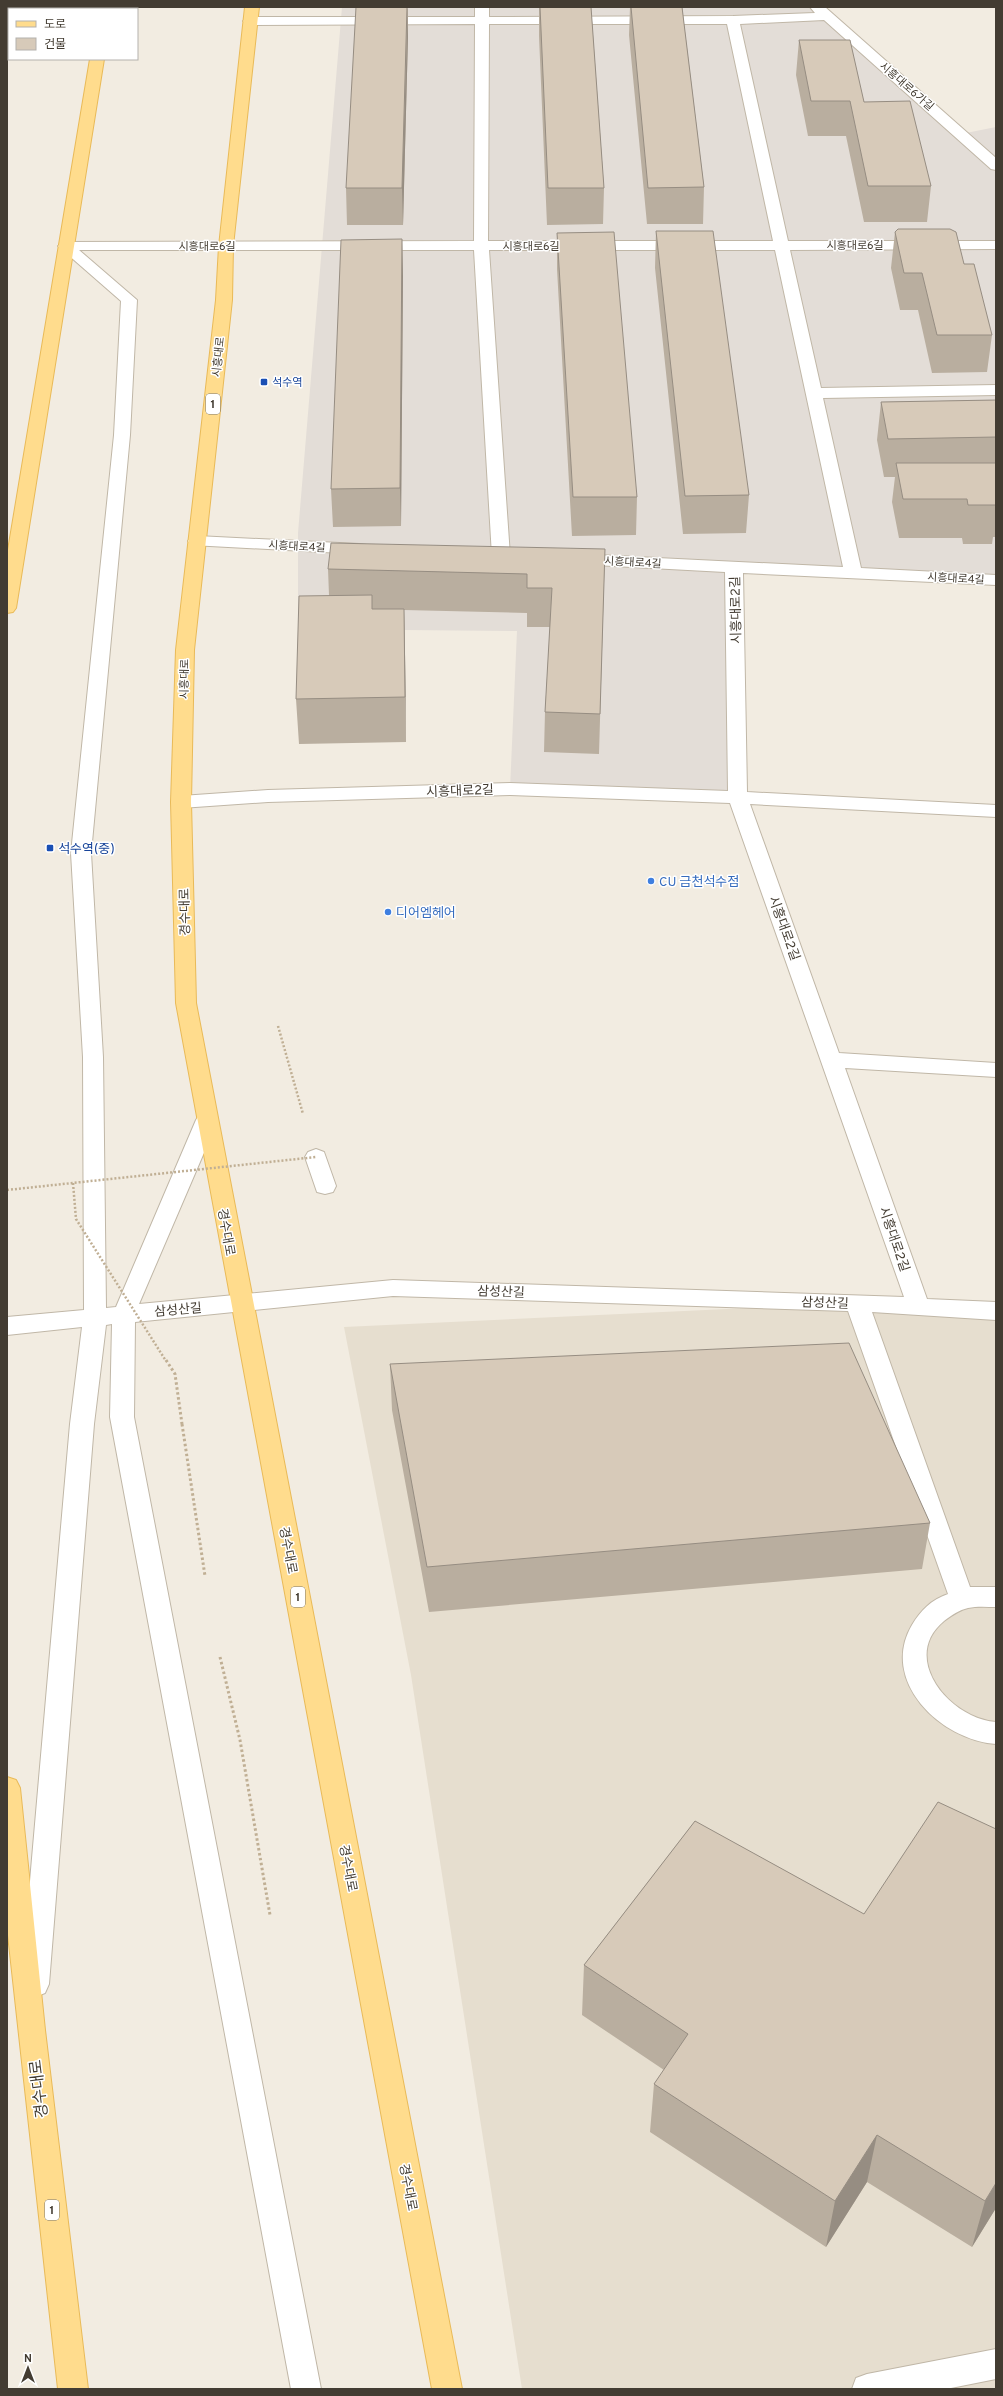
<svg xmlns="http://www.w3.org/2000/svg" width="1003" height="2396" font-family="Overpass,'Noto Sans KR',sans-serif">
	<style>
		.residential { fill: #e6decf }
		.industrial { fill: #e3ddd7 }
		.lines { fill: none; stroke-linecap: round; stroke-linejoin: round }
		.minor-casing { stroke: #c0b7a7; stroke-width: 2 }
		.major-casing { stroke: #e9ba58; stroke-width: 2 }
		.path-far1 { stroke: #c0af94; stroke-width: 2.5; stroke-dasharray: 2 2; stroke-linecap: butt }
		.path { stroke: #c0af94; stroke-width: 3; stroke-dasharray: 2.5 2.5; stroke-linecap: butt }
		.minor { fill: #fff; fill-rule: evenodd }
		.major { fill: #ffdc8d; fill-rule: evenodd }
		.path-bridge-far1 { stroke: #c0af94; stroke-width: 2.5; stroke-dasharray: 2 2; stroke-linecap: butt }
		.path-bridge { stroke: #c0af94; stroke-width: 3; stroke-dasharray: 2.5 2.5; stroke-linecap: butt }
		.wall { fill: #b9ae9f }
		.shaded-wall { fill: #968d82 }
		.building { fill: #d7cab9; stroke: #968d82 }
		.transit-dot { fill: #1a4fb4; stroke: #fff; stroke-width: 1.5 }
		.shop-dot { fill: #3f7fe0; stroke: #fff; stroke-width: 1.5 }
		.labels { text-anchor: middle; stroke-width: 3; stroke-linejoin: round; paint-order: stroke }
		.far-street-label { font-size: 11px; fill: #433c32; stroke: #fff }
		.far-transit-label { font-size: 11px; fill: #164399; stroke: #fff; text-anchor: start }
		.shield { fill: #fff; stroke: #7b7670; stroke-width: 1 }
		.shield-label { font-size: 12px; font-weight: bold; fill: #433c32 }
		.street-label { font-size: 13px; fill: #433c32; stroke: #fff }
		.transit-label { font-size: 13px; fill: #164399; stroke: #fff; text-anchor: start }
		.shop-label { font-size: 13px; fill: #366cbe; stroke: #fff; text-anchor: start }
		.near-street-label { font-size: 16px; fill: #433c32; stroke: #fff }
	</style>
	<rect width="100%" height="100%" fill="#f2ece1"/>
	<!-- residential -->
	<path class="residential" d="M 857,1303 L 996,1311 L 996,2389 L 522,2389 L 411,1675 L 344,1327 Z"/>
	<!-- industrial -->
	<path class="industrial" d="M 342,7 L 817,7 L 961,134 L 996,127 L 996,580 L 734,567 L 738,797 L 510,789 L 517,631 L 298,629 L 298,533 Z"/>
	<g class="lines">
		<defs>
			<path id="minor" d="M 475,7 L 489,7 L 489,17 L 733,16 L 815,13 L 810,7 L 825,7 L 996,158 L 996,170 L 991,169 L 824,20 L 740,24 L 788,241 L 996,241 L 996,249 L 790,250 L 821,388 L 996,385 L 996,395 L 823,398 L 861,568 L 996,575 L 996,585 L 743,573 L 747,792 L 996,805 L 996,817 L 750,804 L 839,1053 L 996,1063 L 996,1077 L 845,1068 L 927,1299 L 996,1302 L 996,1320 L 872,1312 L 970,1587 L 996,1587 L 996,1607 C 987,1607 977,1606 968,1608 C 959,1610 952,1615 944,1621 C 899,1658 950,1719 996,1722 L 996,1744 C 941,1740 879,1681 912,1625 C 921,1610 931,1600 948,1594 L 848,1311 L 393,1296 L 135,1322 L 134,1417 L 321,2389 L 291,2389 L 110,1417 L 112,1324 L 106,1325 L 94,1424 L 49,1984 L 45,1993 L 35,1997 L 25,1993 L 21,1984 L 70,1424 L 82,1327 L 7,1335 L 7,1317 L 84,1310 L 83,1057 L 71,853 L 114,435 L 121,301 L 58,246 L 65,242 L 474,241 L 475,24 L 250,25 L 243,21 L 250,17 L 475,17 ZM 489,24 L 727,24 L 773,241 L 488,241 ZM 79,250 L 474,250 L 492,556 L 495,560 L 507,560 L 510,556 L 489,250 L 775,250 L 843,567 L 576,554 L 570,555 L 567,559 L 570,563 L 576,564 L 725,572 L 728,791 L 510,783 L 268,790 L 181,796 L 174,798 L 171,802 L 174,806 L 181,808 L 268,802 L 510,795 L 730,803 L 904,1297 L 393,1280 L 139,1304 L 218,1120 L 215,1115 L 207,1113 L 199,1115 L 196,1120 L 116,1307 L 106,1308 L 103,1057 L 91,853 L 130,435 L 137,300 Z
				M 197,536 L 360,544 L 366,545 L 369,549 L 366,553 L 360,554 L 191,545 L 188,541 L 191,537 Z
				M 316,1149 L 324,1152 L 336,1186 L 333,1192 L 325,1194 L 317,1192 L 305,1157 L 308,1152 Z
				M 996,2349 L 996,2379 L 946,2389 L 852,2389 L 856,2378 L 867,2374 Z"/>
			<path id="major" d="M 99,7 L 113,7 L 113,9 L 99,9 Z
				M 245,7 L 259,7 L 233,246 L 232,300 L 194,650 L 191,802 L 196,1003 L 462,2389 L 432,2389 L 176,1003 L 171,802 L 176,650 L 216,300 L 219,246 Z
				M 90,59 L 104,59 L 16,608 L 13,612 L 7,613 L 7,556 Z
				M 7,1777 L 16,1780 L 20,1788 L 45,2030 L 88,2389 L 58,2389 L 7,1926 Z"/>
		</defs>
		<!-- minor casing -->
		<use href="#minor" class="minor-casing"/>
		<!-- major casing -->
		<use href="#major" class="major-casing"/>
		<!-- path-far1 -->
		<path class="path-far1" d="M 278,1026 L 303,1114"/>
		<!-- path -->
		<path class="path" d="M 182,1424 L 205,1576
			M 220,1657 L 240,1740 L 270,1915"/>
		<!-- minor -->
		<use href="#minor" class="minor"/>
		<!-- major -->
		<use href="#major" class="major"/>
		<!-- path-bridge-far1 -->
		<path class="path-bridge-far1" d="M 73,1183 L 76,1219 L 166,1361
			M 7,1190 L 316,1157"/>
		<!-- path-bridge -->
		<path class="path-bridge" d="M 166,1360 L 175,1374 L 182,1424"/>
	</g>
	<!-- wall -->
	<path class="wall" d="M 408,7 L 408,36 L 403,225 L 347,225 L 346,188 Z
		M 539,7 L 591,7 L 604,188 L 603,224 L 547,225 L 539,36 Z
		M 630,7 L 682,7 L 704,187 L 703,224 L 647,224 L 629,35 Z
		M 799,40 L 864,102 L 931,186 L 927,222 L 864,222 L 846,136 L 808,136 L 796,75 Z
		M 656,231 L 749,495 L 746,533 L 683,534 L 655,268 Z
		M 895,232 L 964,264 L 992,335 L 987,372 L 932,373 L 918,310 L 900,310 L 891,268 Z
		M 557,233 L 637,497 L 636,535 L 572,536 L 557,269 Z
		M 402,239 L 403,276 L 401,526 L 333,527 L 331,489 Z
		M 996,400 L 996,537 L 993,537 L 992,544 L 963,544 L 962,538 L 899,538 L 892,502 L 895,477 L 884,477 L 877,440 L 881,402 Z
		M 605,549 L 599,754 L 544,752 L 545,712 L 550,627 L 527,627 L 527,613 L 404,610 L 405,654 L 406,742 L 299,744 L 296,699 L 329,595 L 328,569 Z
		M 390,1364 L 930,1523 L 922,1569 L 429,1612 L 392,1410 Z
		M 695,1821 L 996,2208 L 972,2247 L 867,2182 L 826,2247 L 650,2132 L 654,2084 L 664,2070 L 582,2015 L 584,1965 Z"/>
	<!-- shaded-wall -->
	<path class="shaded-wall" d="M 408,7 L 408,36 L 403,225 L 402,188 Z
		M 402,239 L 403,276 L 401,526 L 400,488 Z
		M 404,609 L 405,654 L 406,742 L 405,697 Z
		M 877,2135 L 867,2182 L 826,2247 L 835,2201 Z
		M 996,2183 L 996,2208 L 972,2247 L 985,2201 Z"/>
	<!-- building -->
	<path class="building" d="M 356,7 L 407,7 L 402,188 L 346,188 Z
		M 540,7 L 591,7 L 604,188 L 548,188 Z
		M 631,7 L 682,7 L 704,187 L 648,188 Z
		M 799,40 L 850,40 L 864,102 L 910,101 L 931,186 L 868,186 L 850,101 L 811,101 Z
		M 898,229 L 950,229 L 956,232 L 964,264 L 974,264 L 992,335 L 937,335 L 922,273 L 904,273 L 895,232 Z
		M 656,231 L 713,231 L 749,495 L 685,496 Z
		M 614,232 L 637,497 L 573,497 L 557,233 Z
		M 402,239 L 400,488 L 331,489 L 341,240 Z
		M 996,400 L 996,437 L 888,439 L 881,402 Z
		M 896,463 L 996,463 L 996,505 L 968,505 L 967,499 L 903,499 Z
		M 331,543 L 605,549 L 600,714 L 545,712 L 552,588 L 527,588 L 527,574 L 328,569 Z
		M 372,595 L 372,609 L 404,609 L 405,697 L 296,699 L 299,596 Z
		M 849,1343 L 930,1523 L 427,1567 L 390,1364 Z
		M 938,1802 L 996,1829 L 996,2183 L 985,2201 L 877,2135 L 835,2201 L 654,2084 L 688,2034 L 584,1965 L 695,1821 L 864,1914 Z"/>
	<!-- markers -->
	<g class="transit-dot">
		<rect x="260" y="378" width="8" height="8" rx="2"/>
		<rect x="46" y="844" width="8" height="8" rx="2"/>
	</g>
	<g class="shop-dot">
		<circle cx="651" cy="881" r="4"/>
		<circle cx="388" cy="912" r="4"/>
	</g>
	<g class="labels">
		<!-- far-street labels -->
		<g class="far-street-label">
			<text transform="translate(907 86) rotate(41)" y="4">시흥대로6가길</text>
			<text x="855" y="249">시흥대로6길</text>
			<text x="207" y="250">시흥대로6길</text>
			<text x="531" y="250">시흥대로6길</text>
			<text transform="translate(218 357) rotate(-84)" y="4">시흥대로</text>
			<text transform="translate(297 546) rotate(3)" y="4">시흥대로4길</text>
			<text transform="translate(633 562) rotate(3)" y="4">시흥대로4길</text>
			<text transform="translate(956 578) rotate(3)" y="4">시흥대로4길</text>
			<text transform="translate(184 679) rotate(-89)" y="4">시흥대로</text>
		</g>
		<!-- far-transit labels -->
		<g class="far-transit-label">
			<text x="272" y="386">석수역</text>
		</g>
		<!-- shield labels -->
		<g class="shield">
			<rect x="206" y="394" width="14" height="20" rx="3"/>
			<rect x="291" y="1587" width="14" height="20" rx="3"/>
			<rect x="45" y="2200" width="14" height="20" rx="3"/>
		</g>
		<g class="shield-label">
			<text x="213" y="408">1</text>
			<text x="298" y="1601">1</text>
			<text x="52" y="2214">1</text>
		</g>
		<!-- street labels -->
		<g class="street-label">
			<text transform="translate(735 610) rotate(-91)" y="5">시흥대로2길</text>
			<text transform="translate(460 790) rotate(-2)" y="5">시흥대로2길</text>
			<text transform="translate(184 912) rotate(-91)" y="5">경수대로</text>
			<text transform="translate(785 928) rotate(70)" y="5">시흥대로2길</text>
			<text transform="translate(227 1232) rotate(80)" y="5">경수대로</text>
			<text transform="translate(895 1239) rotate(71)" y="5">시흥대로2길</text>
			<text transform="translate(501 1291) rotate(2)" y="5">삼성산길</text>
			<text transform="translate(825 1302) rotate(2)" y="5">삼성산길</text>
			<text transform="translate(178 1309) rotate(-5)" y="5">삼성산길</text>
			<text transform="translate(289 1550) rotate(79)" y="5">경수대로</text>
			<text transform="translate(349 1868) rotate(79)" y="5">경수대로</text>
			<text transform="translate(409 2187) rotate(79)" y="5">경수대로</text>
		</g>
		<!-- transit labels -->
		<g class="transit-label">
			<text x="58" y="853">석수역(중)</text>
		</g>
		<!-- shop labels -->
		<g class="shop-label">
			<text x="659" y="886">CU 금천석수점</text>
			<text x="396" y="917">디어엠헤어</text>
		</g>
		<!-- near-street labels -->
		<g class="near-street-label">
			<text transform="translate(38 2089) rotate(-97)" y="6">경수대로</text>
		</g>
	</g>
	<!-- border -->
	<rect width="1003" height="2396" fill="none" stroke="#433c32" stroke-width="16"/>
	<!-- legend -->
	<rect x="8" y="8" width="130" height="52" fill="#ffffff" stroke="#b4b1ad"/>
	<rect x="16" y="21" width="20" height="6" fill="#ffdc8d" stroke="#b4b1ad"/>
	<text x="44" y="28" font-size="12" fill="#433c32">도로</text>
	<rect x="16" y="38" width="20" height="12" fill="#d7cab9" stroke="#b4b1ad"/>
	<text x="44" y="48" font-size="12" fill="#433c32">건물</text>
	<!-- north arrow -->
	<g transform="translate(28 2368)" stroke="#ffffff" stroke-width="3" paint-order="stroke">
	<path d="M0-3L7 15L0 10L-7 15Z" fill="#433c32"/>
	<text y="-6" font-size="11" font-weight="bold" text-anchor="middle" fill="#433c32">N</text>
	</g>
</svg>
